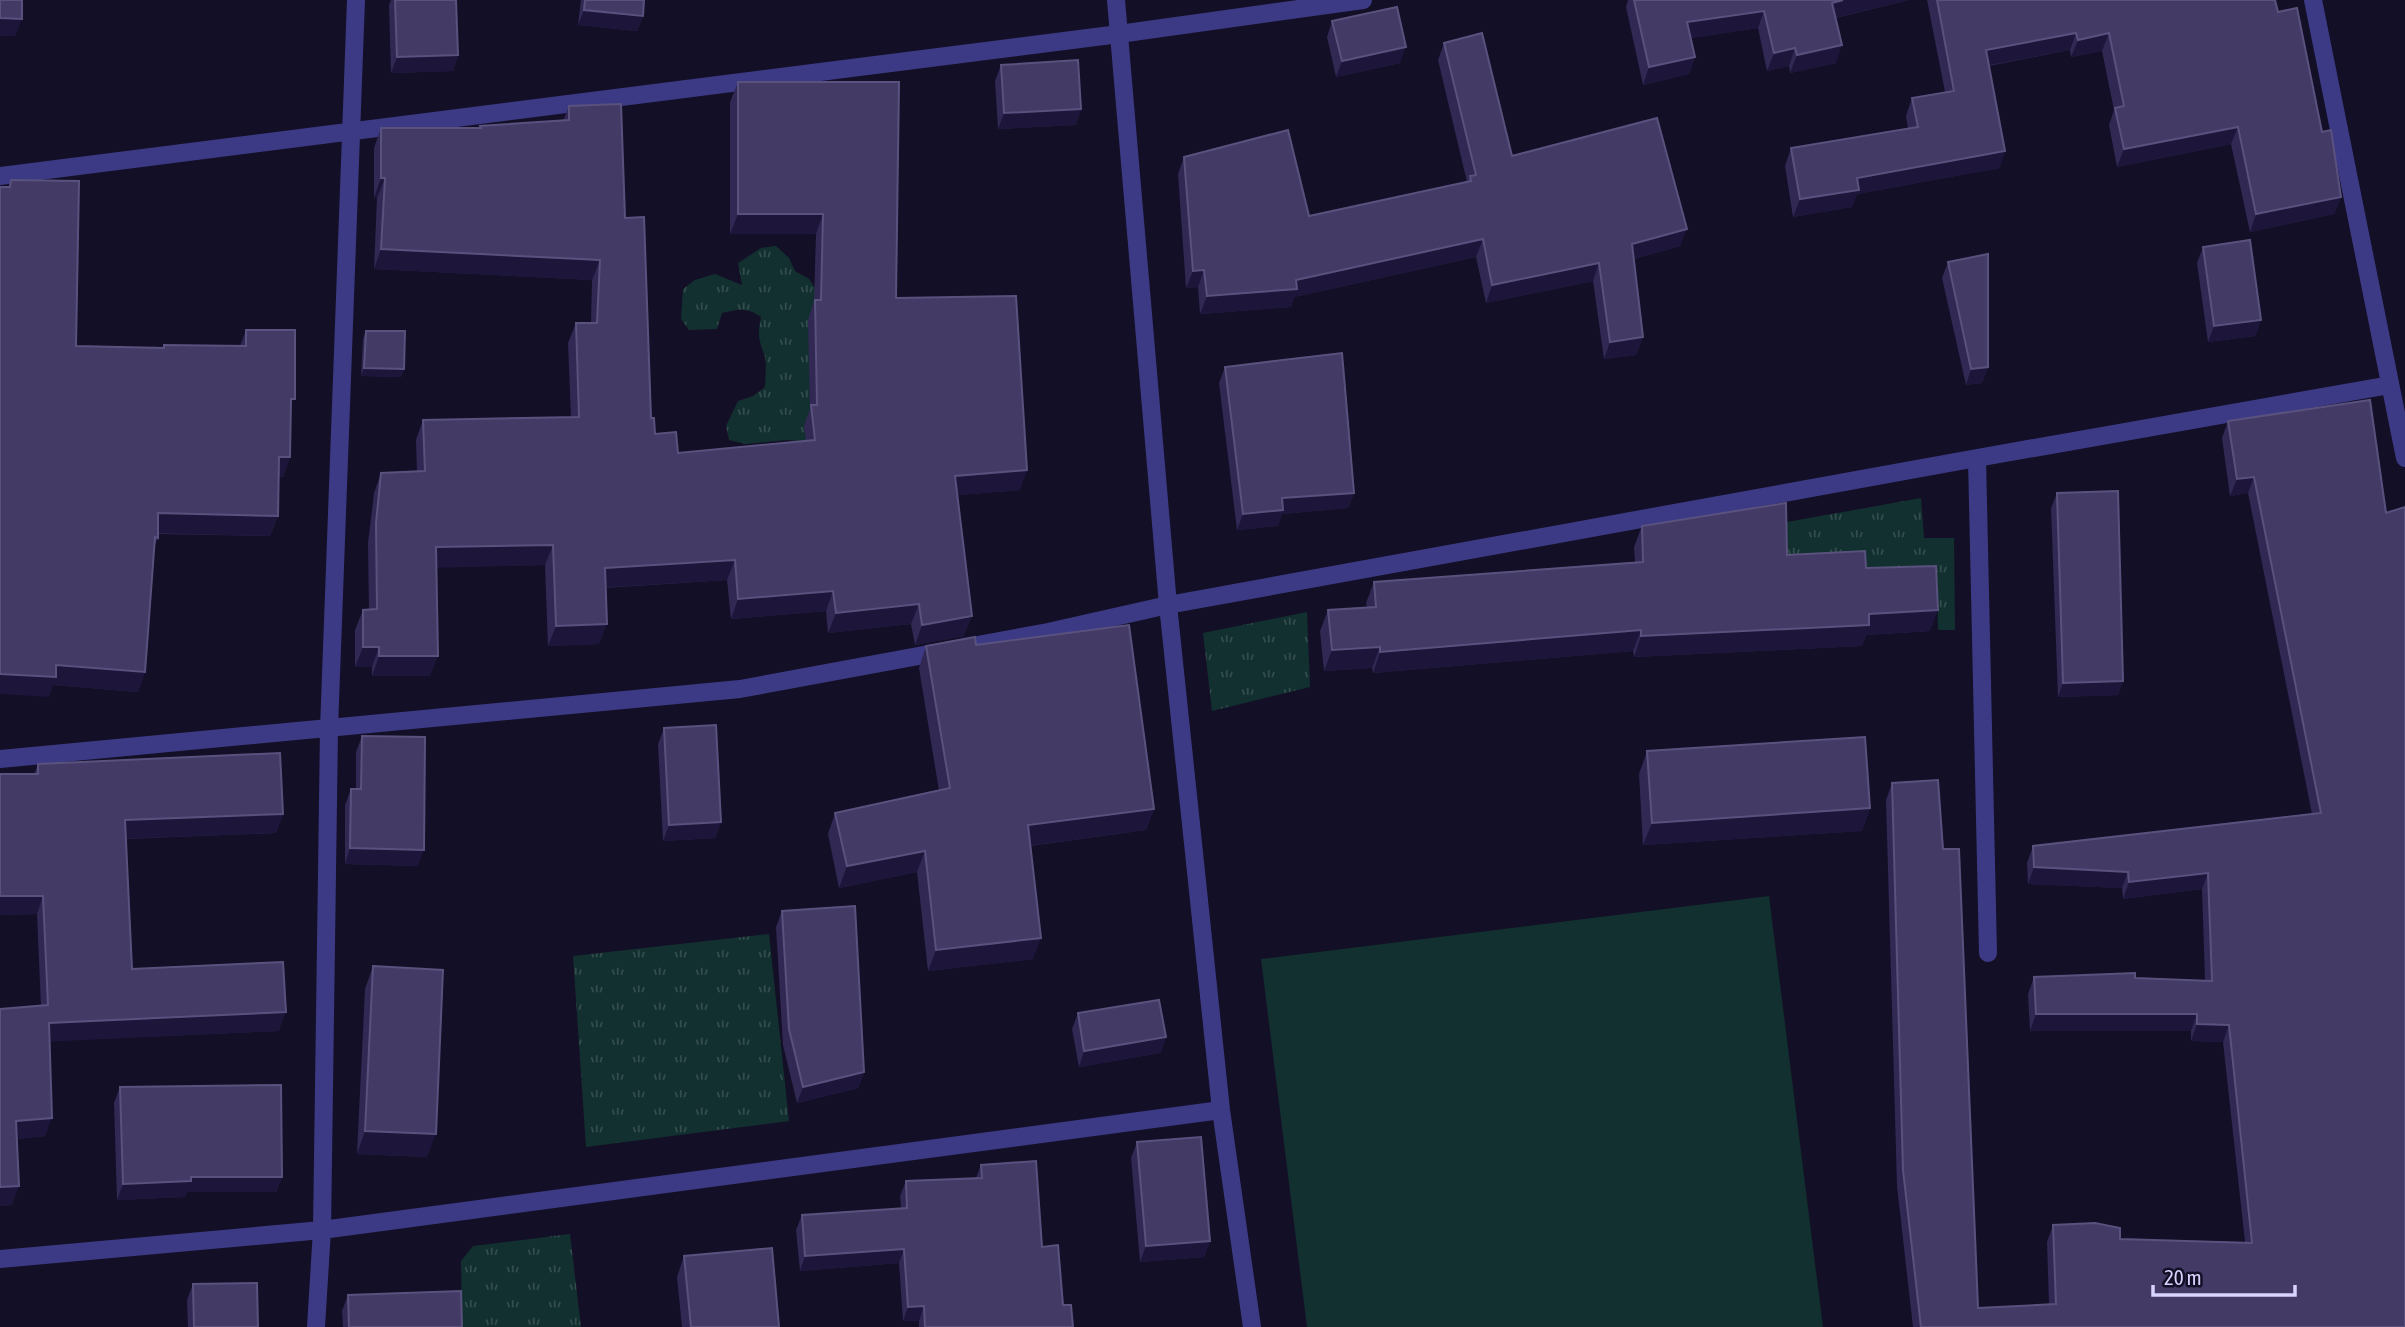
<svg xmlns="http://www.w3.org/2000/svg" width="2405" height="1327" font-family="'Asap Condensed',sans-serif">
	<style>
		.grass { fill: url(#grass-tufts) }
		.pitch { fill: #12302f }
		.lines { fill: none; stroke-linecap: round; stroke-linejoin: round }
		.minor { stroke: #3d3a85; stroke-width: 18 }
		.wall { fill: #312854 }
		.shaded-wall { fill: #1d163a }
		.building { fill: #433a66; stroke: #5a527e; stroke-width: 2 }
	</style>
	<defs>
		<pattern id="grass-tufts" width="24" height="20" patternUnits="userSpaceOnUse" patternTransform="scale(1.75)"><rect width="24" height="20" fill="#12302f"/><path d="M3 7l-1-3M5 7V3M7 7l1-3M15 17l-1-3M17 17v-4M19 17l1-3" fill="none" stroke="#344d4e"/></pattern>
	</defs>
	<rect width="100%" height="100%" fill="#130f26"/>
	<!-- grass -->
	<path class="grass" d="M 776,246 L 789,258 L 795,271 L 809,279 L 818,292 L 815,443 L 788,440 L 746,444 L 729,440 L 726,426 L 738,401 L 753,396 L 765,387 C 765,378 767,366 765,357 C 759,339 757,337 761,317 C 747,307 738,309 722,313 L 717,329 L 689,330 L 681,319 L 683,289 L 695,280 L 715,274 L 742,285 L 738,263 L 761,248 Z
		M 1921,498 L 1924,538 L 1954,538 L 1955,630 L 1938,630 L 1937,583 L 1868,586 L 1868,567 L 1788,570 L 1787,522 Z
		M 1307,612 L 1310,687 L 1212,711 L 1203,633 Z
		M 769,934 L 789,1121 L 586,1147 L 573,956 Z
		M 570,1234 L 581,1327 L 462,1327 L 461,1261 L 473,1246 Z"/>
	<!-- pitch -->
	<path class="pitch" d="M 1769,896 L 1823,1327 L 1307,1327 L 1261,959 Z"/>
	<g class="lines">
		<!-- minor -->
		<path class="minor" d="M 1116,0 L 1168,605 L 1221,1110 L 1252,1327
			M 2313,0 L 2405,458
			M 0,176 L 1119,34 L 1363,0
			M 1977,458 L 1988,953
			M 0,759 L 740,689 L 1048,632 L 1168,605 L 1977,458 L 2390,385
			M 0,1259 L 322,1230 L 1221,1110
			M 316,1327 L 322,1230 L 329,729 L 356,0"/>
	</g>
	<!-- wall -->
	<path class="wall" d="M 391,0 L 456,0 L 458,55 L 453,71 L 391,73 L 389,5 Z
		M 581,0 L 644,0 L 643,16 L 637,31 L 578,25 Z
		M 1628,0 L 1909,0 L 1836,18 L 1836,63 L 1790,73 L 1789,66 L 1767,71 L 1758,28 L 1691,38 L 1695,57 L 1689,74 L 1643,85 L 1626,7 Z
		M 1927,0 L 2275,0 L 2278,12 L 2322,132 L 2341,197 L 2334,214 L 2250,232 L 2231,144 L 2117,167 L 2109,125 L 2114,110 L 2102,51 L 2071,57 L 2070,50 L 1989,66 L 2005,151 L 1999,168 L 1857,194 L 1852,207 L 1793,217 L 1785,166 L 1791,148 L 1908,128 L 1906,116 L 1912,98 L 1945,92 Z
		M 1332,21 L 1400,63 L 1336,77 L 1327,37 Z
		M 1444,43 L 1512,156 L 1680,246 L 1634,259 L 1643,337 L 1636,355 L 1604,359 L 1593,281 L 1486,303 L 1476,257 L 1294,297 L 1291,307 L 1200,314 L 1198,287 L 1186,288 L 1178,174 L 1184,157 L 1309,216 L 1467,182 L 1438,60 Z
		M 1001,65 L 1081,109 L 1076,125 L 998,129 L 995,81 Z
		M 738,82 L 896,298 L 1020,490 L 958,495 L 964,636 L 915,645 L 911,624 L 828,633 L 826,611 L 731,619 L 727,580 L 605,588 L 599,644 L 548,646 L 545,565 L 437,567 L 430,676 L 372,676 L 372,667 L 355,667 L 355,630 L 363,610 L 369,610 L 368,543 L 374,493 L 381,473 L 417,472 L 416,440 L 423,420 L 571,417 L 568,343 L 576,323 L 591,323 L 592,280 L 374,269 L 377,198 L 374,198 L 374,148 L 381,128 L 480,128 L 480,126 L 563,121 L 569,106 L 625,218 L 651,418 L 655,434 L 678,453 L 806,441 L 804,426 L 810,409 L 808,320 L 814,301 L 816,234 L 730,234 L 730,102 Z
		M 11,180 L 76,346 L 163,348 L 164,345 L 240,346 L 246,330 L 291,409 L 290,457 L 283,477 L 279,477 L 278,516 L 270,536 L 158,534 L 158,538 L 154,547 L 145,672 L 138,692 L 53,685 L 48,697 L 8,187 Z
		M 2203,247 L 2261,320 L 2255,336 L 2208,342 L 2197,263 Z
		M 1948,262 L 1988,367 L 1982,383 L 1966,385 L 1942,278 Z
		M 366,331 L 404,369 L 401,377 L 361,376 L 363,339 Z
		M 1225,367 L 1354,493 L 1348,508 L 1282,514 L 1278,526 L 1237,530 L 1219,383 Z
		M 2370,400 L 2405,1327 L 1913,1327 L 1897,1186 L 1886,800 L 1892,783 L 1978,1308 L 2049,1304 L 2047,1242 L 2053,1225 L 2120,1239 L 2245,1242 L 2223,1042 L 2191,1041 L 2191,1031 L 2030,1031 L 2028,994 L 2034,977 L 2205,981 L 2202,889 L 2123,899 L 2122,888 L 2028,884 L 2027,863 L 2033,846 L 2312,814 L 2248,493 L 2230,496 L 2222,438 L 2228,421 Z
		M 2057,493 L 2123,681 L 2118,695 L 2058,697 L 2051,508 Z
		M 1642,526 L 1787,555 L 1866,568 L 1930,631 L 1866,635 L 1862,646 L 1634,657 L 1633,651 L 1373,673 L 1372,668 L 1324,671 L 1320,631 L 1328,610 L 1367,607 L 1366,603 L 1374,582 L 1635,562 L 1634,547 Z
		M 976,645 L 1154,809 L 1146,830 L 1030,846 L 1033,959 L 928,971 L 917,872 L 839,888 L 828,834 L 835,813 L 939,791 L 919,668 L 926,646 Z
		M 664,728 L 721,822 L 715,838 L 663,841 L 658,744 Z
		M 362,736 L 418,866 L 345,864 L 345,805 L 351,789 L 356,789 L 356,752 Z
		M 1647,751 L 1870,808 L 1862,831 L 1643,845 L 1639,774 Z
		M 38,764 L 283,814 L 276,833 L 126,839 L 132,969 L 279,1031 L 50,1041 L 45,1136 L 17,1139 L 12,1205 L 0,1206 L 41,1006 L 37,914 L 0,915 L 0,774 L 34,774 Z
		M 782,911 L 864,1072 L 858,1088 L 797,1103 L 783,1045 L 776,927 Z
		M 373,966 L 427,1157 L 357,1154 L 365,989 Z
		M 1078,1013 L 1166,1037 L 1160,1053 L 1079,1067 L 1072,1029 Z
		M 120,1087 L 282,1177 L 276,1192 L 187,1192 L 185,1197 L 117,1200 L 114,1103 Z
		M 1137,1142 L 1210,1241 L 1204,1257 L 1140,1262 L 1131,1158 Z
		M 981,1165 L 1042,1247 L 1063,1305 L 1073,1327 L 919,1327 L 919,1321 L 903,1321 L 899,1263 L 800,1271 L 796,1230 L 802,1215 L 901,1208 L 900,1196 L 906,1181 L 976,1178 Z
		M 684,1256 L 779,1327 L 682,1327 L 677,1277 Z
		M 193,1284 L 258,1327 L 188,1327 L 187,1300 Z
		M 348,1295 L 462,1327 L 343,1327 L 342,1311 Z"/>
	<!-- shaded-wall -->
	<path class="shaded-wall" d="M 1843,0 L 1909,0 L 1826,20 L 1832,3 Z
		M 584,10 L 643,16 L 637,31 L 578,25 Z
		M 1764,11 L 1758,28 L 1681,40 L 1687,22 Z
		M 0,18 L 22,19 L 15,36 L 0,36 Z
		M 2076,33 L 2070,50 L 1979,67 L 1986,50 Z
		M 2109,33 L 2102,51 L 2071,57 L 2078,40 Z
		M 1842,45 L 1836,63 L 1790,73 L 1797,55 Z
		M 1406,47 L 1400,63 L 1336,77 L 1342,61 Z
		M 1795,48 L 1789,66 L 1767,71 L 1774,53 Z
		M 458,55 L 453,71 L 391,73 L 397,57 Z
		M 1695,57 L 1689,74 L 1643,85 L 1649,67 Z
		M 1081,109 L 1076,125 L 998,129 L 1004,113 Z
		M 2238,127 L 2231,144 L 2117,167 L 2124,149 Z
		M 2005,151 L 1999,168 L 1857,194 L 1852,207 L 1793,217 L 1800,199 L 1857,178 Z
		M 381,178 L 385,178 L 377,198 L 374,198 Z
		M 2341,197 L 2334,214 L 2250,232 L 2256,214 Z
		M 738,214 L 823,214 L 816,234 L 730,234 Z
		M 1687,229 L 1680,246 L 1626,261 L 1632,244 Z
		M 1483,239 L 1476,257 L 1294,297 L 1291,307 L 1200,314 L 1207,296 L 1296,280 Z
		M 381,249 L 600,260 L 592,280 L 374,269 Z
		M 1599,263 L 1593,281 L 1486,303 L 1492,285 Z
		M 1204,270 L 1198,287 L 1186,288 L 1193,271 Z
		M 2261,320 L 2255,336 L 2208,342 L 2214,326 Z
		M 1643,337 L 1636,355 L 1604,359 L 1610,342 Z
		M 1988,367 L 1982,383 L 1966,385 L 1971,369 Z
		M 364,368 L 404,369 L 401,377 L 361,376 Z
		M 279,457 L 290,457 L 283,477 L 272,477 Z
		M 1027,470 L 1020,490 L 948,496 L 955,476 Z
		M 2254,477 L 2248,493 L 2230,496 L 2237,479 Z
		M 1354,493 L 1348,508 L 1282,514 L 1278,526 L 1237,530 L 1243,514 L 1282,498 Z
		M 158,513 L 278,516 L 270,536 L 150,533 Z
		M 553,545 L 545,565 L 429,568 L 436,547 Z
		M 735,560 L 727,580 L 597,588 L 605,568 Z
		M 833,591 L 826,611 L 731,619 L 738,599 Z
		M 919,604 L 911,624 L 828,633 L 836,613 Z
		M 1938,610 L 1930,631 L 1866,635 L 1862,646 L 1634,657 L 1641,636 L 1869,614 Z
		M 972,616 L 964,636 L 915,645 L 922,625 Z
		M 607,624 L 599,644 L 548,646 L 556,626 Z
		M 1641,630 L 1633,651 L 1373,673 L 1380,652 Z
		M 363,647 L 379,647 L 372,667 L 355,667 Z
		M 1380,647 L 1372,668 L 1324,671 L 1332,650 Z
		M 379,656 L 438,656 L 430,676 L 372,676 Z
		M 56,665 L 145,672 L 138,692 L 53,685 L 48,697 L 0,694 L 0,674 Z
		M 2123,681 L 2118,695 L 2058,697 L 2063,683 Z
		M 1870,808 L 1862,831 L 1643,845 L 1652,823 Z
		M 1154,809 L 1146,830 L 1020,847 L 1028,825 Z
		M 283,814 L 276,833 L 118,839 L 125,820 Z
		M 721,822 L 715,838 L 663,841 L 669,825 Z
		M 350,848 L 424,850 L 418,866 L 345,864 Z
		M 925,851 L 917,872 L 839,888 L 847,866 Z
		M 2034,867 L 2128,872 L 2122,888 L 2028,884 Z
		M 2208,873 L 2202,889 L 2123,899 L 2129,882 Z
		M 0,896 L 43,896 L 37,914 L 0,915 Z
		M 1041,938 L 1033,959 L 928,971 L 936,950 Z
		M 286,1012 L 279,1031 L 42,1042 L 49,1023 Z
		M 2036,1014 L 2197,1014 L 2191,1031 L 2030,1031 Z
		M 2197,1024 L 2229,1025 L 2223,1042 L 2191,1041 Z
		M 1166,1037 L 1160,1053 L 1079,1067 L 1084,1051 Z
		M 864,1072 L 858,1088 L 797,1103 L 803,1087 Z
		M 52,1118 L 45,1136 L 9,1140 L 16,1121 Z
		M 365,1131 L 436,1134 L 427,1157 L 357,1154 Z
		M 191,1177 L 282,1177 L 276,1192 L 187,1192 L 185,1197 L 117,1200 L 123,1184 Z
		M 19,1186 L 12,1205 L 0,1206 L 0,1187 Z
		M 1210,1241 L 1204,1257 L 1140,1262 L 1146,1246 Z
		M 904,1249 L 899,1263 L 800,1271 L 805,1256 Z
		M 924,1306 L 919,1321 L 903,1321 L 908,1307 Z"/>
	<!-- building -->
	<path class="building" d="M 0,0 L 22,0 L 22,19 L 0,18 Z
		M 395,0 L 456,0 L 458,55 L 397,57 Z
		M 585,0 L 644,0 L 643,16 L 584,10 Z
		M 1634,0 L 1843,0 L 1832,3 L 1842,45 L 1797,55 L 1795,48 L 1774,53 L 1764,11 L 1687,22 L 1695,57 L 1649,67 Z
		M 1937,0 L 2275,0 L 2278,12 L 2297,8 L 2322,132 L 2331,130 L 2341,197 L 2256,214 L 2238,127 L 2124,149 L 2115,108 L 2124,106 L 2109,33 L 2078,40 L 2076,33 L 1986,50 L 2005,151 L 1857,178 L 1859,190 L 1800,199 L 1791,148 L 1918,127 L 1912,98 L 1954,91 Z
		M 1397,7 L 1406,47 L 1342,61 L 1332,21 Z
		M 1482,33 L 1512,156 L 1657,118 L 1687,229 L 1632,244 L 1643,337 L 1610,342 L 1599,263 L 1492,285 L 1483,239 L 1296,280 L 1297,289 L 1207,296 L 1204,270 L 1193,271 L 1184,157 L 1288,130 L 1309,216 L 1471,181 L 1470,176 L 1476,175 L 1444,43 Z
		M 1078,60 L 1081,109 L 1004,113 L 1001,65 Z
		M 738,82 L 899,82 L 896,298 L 1016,296 L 1027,470 L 955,476 L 972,616 L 922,625 L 919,604 L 836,613 L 833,591 L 738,599 L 735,560 L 605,568 L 607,624 L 556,626 L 553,545 L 436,547 L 438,656 L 379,656 L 379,647 L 363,647 L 363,610 L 377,609 L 376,523 L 381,473 L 425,471 L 423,420 L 579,417 L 576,323 L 597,323 L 600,260 L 381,249 L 385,178 L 381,178 L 381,128 L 481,128 L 480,126 L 569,120 L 569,106 L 621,104 L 625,218 L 644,217 L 651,418 L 654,418 L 655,434 L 676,432 L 678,453 L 815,440 L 811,405 L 817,405 L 815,300 L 821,300 L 823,214 L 738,214 Z
		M 11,180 L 79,181 L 76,346 L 164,348 L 164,345 L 246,346 L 246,330 L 295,330 L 295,399 L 291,399 L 290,457 L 279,457 L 278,516 L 158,513 L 158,538 L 155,537 L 145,672 L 56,665 L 56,677 L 0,674 L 0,187 L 10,187 Z
		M 2250,240 L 2261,320 L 2214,326 L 2203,247 Z
		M 1988,254 L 1988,367 L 1971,369 L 1948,262 Z
		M 366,331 L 405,331 L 404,369 L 364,368 Z
		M 1342,353 L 1354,493 L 1282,498 L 1283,510 L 1243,514 L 1225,367 Z
		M 2370,400 L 2386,513 L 2405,507 L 2405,1327 L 1921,1327 L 1903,1170 L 1892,783 L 1938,780 L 1943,849 L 1959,849 L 1978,1308 L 2056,1304 L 2053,1225 L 2095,1223 L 2120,1228 L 2120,1239 L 2252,1243 L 2229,1025 L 2197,1024 L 2197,1014 L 2036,1014 L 2034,977 L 2135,973 L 2135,978 L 2212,981 L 2208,873 L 2129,882 L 2128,872 L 2034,867 L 2033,846 L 2321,813 L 2254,477 L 2237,479 L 2228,421 Z
		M 2118,491 L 2123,681 L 2063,683 L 2057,493 Z
		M 1786,503 L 1787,555 L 1865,551 L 1866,568 L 1936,566 L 1938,610 L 1869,614 L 1869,625 L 1641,636 L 1641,630 L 1380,652 L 1380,647 L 1332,650 L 1328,610 L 1376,607 L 1374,582 L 1643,562 L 1642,526 Z
		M 1129,625 L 1154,809 L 1028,825 L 1041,938 L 936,950 L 925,851 L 847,866 L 835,813 L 950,788 L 926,646 L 975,637 L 976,645 Z
		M 716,725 L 721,822 L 669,825 L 664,728 Z
		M 362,736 L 425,737 L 424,850 L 350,848 L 351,789 L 361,789 Z
		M 1865,737 L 1870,808 L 1652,823 L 1647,751 Z
		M 280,753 L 283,814 L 125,820 L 132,969 L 283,962 L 286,1012 L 49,1023 L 52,1118 L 16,1121 L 19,1186 L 0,1187 L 0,1009 L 48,1005 L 43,896 L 0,896 L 0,774 L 38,774 L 38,764 Z
		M 855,906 L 864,1072 L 803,1087 L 789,1029 L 782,911 Z
		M 373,966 L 443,970 L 436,1134 L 365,1131 Z
		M 1159,1000 L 1166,1037 L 1084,1051 L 1078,1013 Z
		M 281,1085 L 282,1177 L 191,1177 L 191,1181 L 123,1184 L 120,1087 Z
		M 1201,1137 L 1210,1241 L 1146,1246 L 1137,1142 Z
		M 1036,1161 L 1042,1247 L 1058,1245 L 1063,1305 L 1071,1305 L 1073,1327 L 925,1327 L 924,1306 L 908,1307 L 904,1249 L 805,1256 L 802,1215 L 907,1208 L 906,1181 L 982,1178 L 981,1165 Z
		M 772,1248 L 779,1327 L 691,1327 L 684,1256 Z
		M 257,1283 L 258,1327 L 194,1327 L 193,1284 Z
		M 461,1291 L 462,1327 L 349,1327 L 348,1295 Z"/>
	<!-- scale -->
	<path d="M2153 1285v10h142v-10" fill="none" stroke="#d9d4ff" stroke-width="3.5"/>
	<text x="2164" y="1285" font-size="21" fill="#d9d4ff" stroke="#130f26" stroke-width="5" paint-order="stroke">20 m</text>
</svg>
